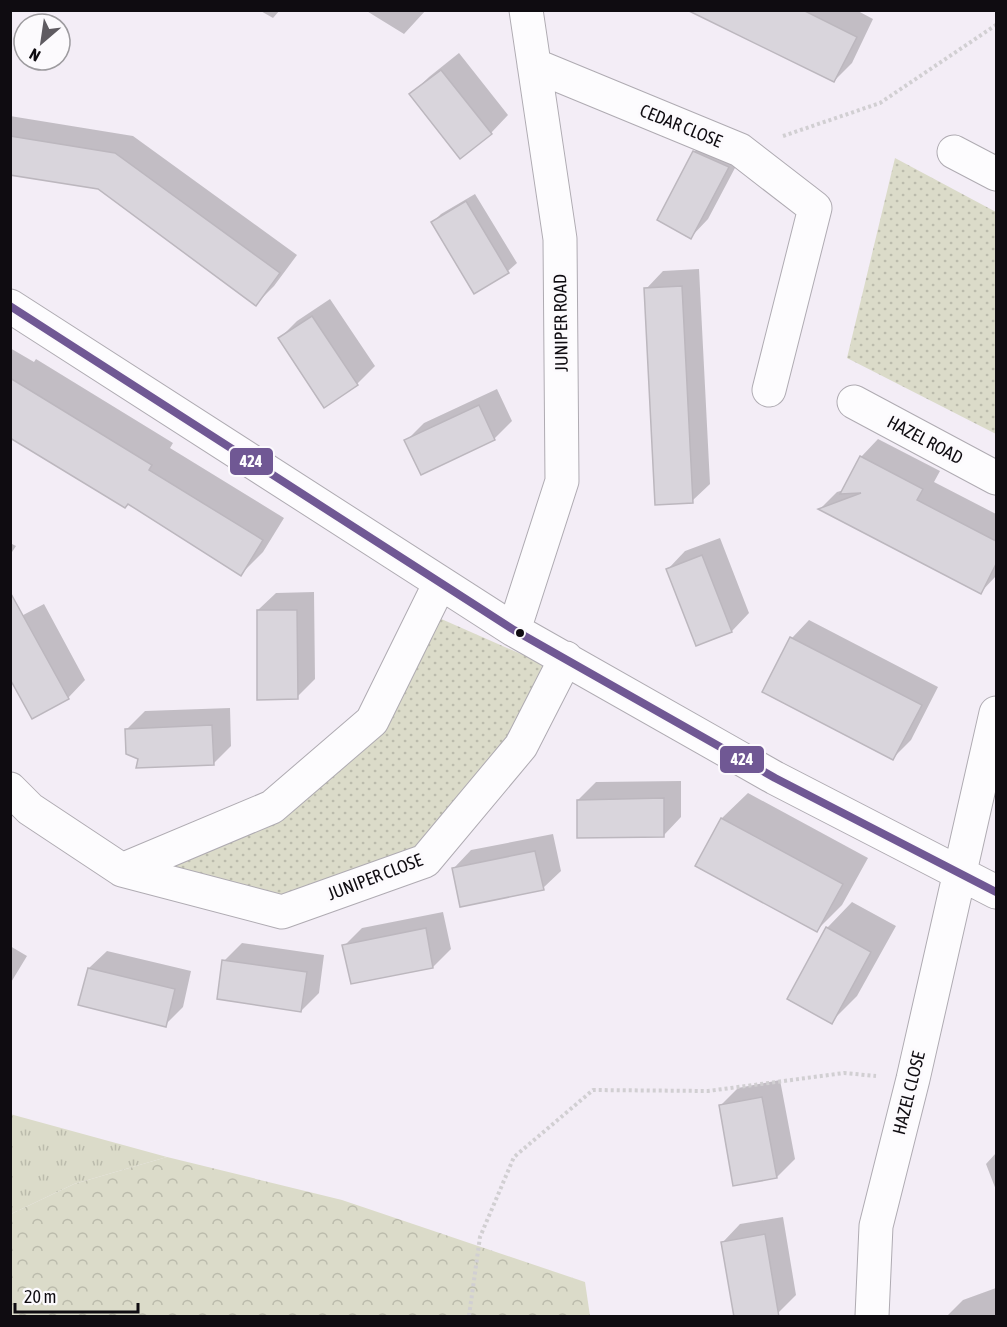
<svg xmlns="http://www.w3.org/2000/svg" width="1007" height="1327" font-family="'Asap Condensed',sans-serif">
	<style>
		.grass { fill: url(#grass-tufts) }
		.forest { fill: url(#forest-crowns) }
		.park { fill: url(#park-dots) }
		.shadow { fill: #0003 }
		.building { fill: #d9d5dc; stroke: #bcb7be; stroke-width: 1.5 }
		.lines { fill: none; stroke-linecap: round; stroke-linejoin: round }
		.minor-casing { stroke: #afabb2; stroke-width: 35 }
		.path { stroke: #d1cfd2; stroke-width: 4; stroke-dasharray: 3 3; stroke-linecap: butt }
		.minor { stroke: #fdfcfe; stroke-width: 33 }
		.bus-1-casing { stroke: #fcfafd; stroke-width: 12 }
		.bus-1 { stroke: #705894; stroke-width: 8 }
		.bus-dot { fill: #0f0c11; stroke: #fcfafd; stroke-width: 2 }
		.labels { text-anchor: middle; stroke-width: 6; stroke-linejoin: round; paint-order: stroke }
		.street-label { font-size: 18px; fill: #0f0c11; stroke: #fcfafd }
		.line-badge { stroke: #fcfafd; stroke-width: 2 }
		.badge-label { font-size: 16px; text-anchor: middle; font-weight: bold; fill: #fff }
	</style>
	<defs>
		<pattern id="grass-tufts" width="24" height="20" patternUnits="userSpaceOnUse" patternTransform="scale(1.5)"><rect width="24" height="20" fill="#dbdbc9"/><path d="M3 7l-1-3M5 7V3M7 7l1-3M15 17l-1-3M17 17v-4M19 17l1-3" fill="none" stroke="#bbbbac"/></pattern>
		<pattern id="forest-crowns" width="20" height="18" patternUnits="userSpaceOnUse" patternTransform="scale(1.5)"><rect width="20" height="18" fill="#dbdbc9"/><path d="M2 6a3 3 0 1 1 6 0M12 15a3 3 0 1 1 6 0" fill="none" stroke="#bbbbac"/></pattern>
		<pattern id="park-dots" width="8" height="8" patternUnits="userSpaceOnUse" patternTransform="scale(1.5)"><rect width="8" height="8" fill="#dbdbc9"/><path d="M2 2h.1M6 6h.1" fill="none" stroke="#bbbbac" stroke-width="1.8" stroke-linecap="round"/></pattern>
	</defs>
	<rect width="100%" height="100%" fill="#f3edf6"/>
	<!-- grass -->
	<path class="grass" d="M 10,1114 L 167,1157 L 74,1184 L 11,1214 Z"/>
	<!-- forest -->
	<path class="forest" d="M 167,1157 L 342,1200 L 585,1282 L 590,1316 L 11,1316 L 11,1214 L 74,1184 Z"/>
	<!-- park -->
	<path class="park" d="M 895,158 L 996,212 L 996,434 L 847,358 Z
		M 430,614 L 546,665 L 517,738 L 421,850 L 283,898 L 146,867 L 328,773 Z"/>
	<!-- shadow -->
	<path class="shadow" d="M 259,10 L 280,10 L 273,18 Z
		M 365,10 L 426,10 L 404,34 Z
		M 690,10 L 856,10 L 873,19 L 852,63 L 834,81 Z
		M 459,53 L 508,115 L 491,133 L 411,94 L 429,77 Z
		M 10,116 L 133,136 L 297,255 L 274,286 L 256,304 L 99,188 L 10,174 Z
		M 712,134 L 745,149 L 708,219 L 691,237 L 694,152 Z
		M 475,194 L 517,263 L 508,271 L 474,291 L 433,222 L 441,214 Z
		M 699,269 L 710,484 L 692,501 L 646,289 L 663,271 Z
		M 330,299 L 375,366 L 357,384 L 280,338 L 297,321 Z
		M 10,348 L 34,362 L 36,359 L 173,443 L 170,448 L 284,518 L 263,552 L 241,574 L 128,503 L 10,436 Z
		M 497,389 L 512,421 L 494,439 L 406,441 L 424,423 Z
		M 878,439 L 940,471 L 934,482 L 996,514 L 996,576 L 981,592 L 820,509 L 837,492 L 844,490 L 861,457 Z
		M 720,538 L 749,613 L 732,631 L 668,569 L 685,551 Z
		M 10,543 L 16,546 L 10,555 Z
		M 314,592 L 315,679 L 297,697 L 258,610 L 276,593 Z
		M 44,604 L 85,680 L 68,698 L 10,622 Z
		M 809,620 L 938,687 L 911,740 L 893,758 L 792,638 Z
		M 230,708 L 231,746 L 213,764 L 140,758 L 127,729 L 145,711 Z
		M 681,781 L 681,817 L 664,835 L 578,800 L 596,782 Z
		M 748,793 L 868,858 L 842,905 L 817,930 L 697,865 L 722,818 Z
		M 553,834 L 561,871 L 543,888 L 454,868 L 471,850 Z
		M 852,902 L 896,926 L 857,996 L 831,1022 L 827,928 Z
		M 443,912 L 451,949 L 433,967 L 344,946 L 362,928 Z
		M 242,943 L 324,955 L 319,993 L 301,1011 L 224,961 Z
		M 10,946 L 27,956 L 10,984 Z
		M 107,951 L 191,971 L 183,1007 L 165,1025 L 89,968 Z
		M 780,1080 L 795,1159 L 777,1177 L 720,1106 L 738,1088 Z
		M 996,1153 L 996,1190 L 986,1164 Z
		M 783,1217 L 796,1295 L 778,1313 L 723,1242 L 740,1224 Z
		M 996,1288 L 996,1316 L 947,1316 L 963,1300 Z"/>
	<!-- building -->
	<path class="building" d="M 687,10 L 803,10 L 857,37 L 834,82 Z
		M 441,70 L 492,134 L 460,159 L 409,94 Z
		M 10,136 L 115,153 L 280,273 L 256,306 L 98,189 L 10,175 Z
		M 693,151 L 729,167 L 691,239 L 657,220 Z
		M 466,201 L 509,273 L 474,294 L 431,222 Z
		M 682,286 L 693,503 L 655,505 L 644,288 Z
		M 312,316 L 358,385 L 324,408 L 278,338 Z
		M 10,378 L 152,465 L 149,470 L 263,540 L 241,576 L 128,504 L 125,508 L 10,438 Z
		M 479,405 L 495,440 L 421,475 L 404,440 Z
		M 860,456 L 923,489 L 917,500 L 996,541 L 996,564 L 981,594 L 818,509 L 861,493 L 840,494 Z
		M 702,555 L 732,632 L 696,646 L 666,569 Z
		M 10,592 L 69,699 L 32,719 L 10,679 Z
		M 257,610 L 297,610 L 298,699 L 257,700 Z
		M 790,637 L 922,705 L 893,760 L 762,692 Z
		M 212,725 L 214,765 L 136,768 L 138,759 L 126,754 L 125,729 Z
		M 664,798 L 664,837 L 577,838 L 577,800 Z
		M 721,818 L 843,884 L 817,932 L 695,866 Z
		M 535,851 L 544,890 L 460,907 L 452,868 Z
		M 826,927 L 871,952 L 832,1024 L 787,999 Z
		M 426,928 L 433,968 L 351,984 L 342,945 Z
		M 222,960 L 307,972 L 301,1012 L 217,999 Z
		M 88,968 L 175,989 L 166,1027 L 78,1005 Z
		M 762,1097 L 777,1178 L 733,1186 L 719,1105 Z
		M 765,1234 L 779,1317 L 734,1317 L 721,1242 Z"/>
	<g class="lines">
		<defs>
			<path id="minor" d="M 534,65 L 740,150 L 815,208 L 769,390
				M 954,152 L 996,174
				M 10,306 L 514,630 L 775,778 L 996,892
				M 854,402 L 996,478
				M 514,630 L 562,481 L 560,239 L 526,10
				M 10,789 L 30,809 L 122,870 L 282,912 L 425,861 L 521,746 L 566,658
				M 122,870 L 272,807 L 372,721 L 440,583
				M 872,1316 L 876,1226 L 913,1079 L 996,713"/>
		</defs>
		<!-- minor casing -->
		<use href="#minor" class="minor-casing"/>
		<!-- path -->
		<path class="path" d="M 783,136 L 880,103 L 996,25
			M 469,1316 L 480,1237 L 514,1157 L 593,1090 L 708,1091 L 844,1073 L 876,1076"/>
		<!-- minor -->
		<use href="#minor" class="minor"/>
		<defs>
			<path id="bus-1" d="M 10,306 L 514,630 L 775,778 L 996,892"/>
		</defs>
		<!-- bus-1 casing -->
		<use href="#bus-1" class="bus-1-casing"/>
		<!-- bus-1 -->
		<use href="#bus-1" class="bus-1"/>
	</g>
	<!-- markers -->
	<circle class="bus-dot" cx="520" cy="633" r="5"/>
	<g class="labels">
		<!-- street labels -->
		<g class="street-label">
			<text transform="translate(681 126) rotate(22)" y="6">CEDAR CLOSE</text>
			<text transform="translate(561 323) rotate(-91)" y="6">JUNIPER ROAD</text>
			<text transform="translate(925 440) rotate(28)" y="6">HAZEL ROAD</text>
			<text transform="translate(375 877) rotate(-21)" y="6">JUNIPER CLOSE</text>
			<text transform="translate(909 1093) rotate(-76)" y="6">HAZEL CLOSE</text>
		</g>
	</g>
	<g class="line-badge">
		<rect x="229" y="447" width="45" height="29" rx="6" fill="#705894"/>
		<rect x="719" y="745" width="46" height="29" rx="6" fill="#705894"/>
	</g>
	<g class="badge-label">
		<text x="251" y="467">424</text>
		<text x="742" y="765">424</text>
	</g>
	<!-- border -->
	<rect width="1007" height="1327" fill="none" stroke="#0f0c11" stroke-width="24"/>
	<!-- north arrow -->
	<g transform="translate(42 42) rotate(209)"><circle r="28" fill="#fcfafd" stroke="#9d9b9f" stroke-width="1.5"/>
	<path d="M0-4.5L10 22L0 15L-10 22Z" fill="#5f5b61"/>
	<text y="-9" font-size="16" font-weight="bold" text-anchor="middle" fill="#0f0c11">N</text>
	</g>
	<!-- scale -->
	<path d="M15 1303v9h123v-9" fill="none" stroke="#0f0c11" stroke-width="3"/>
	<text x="24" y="1303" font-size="18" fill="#0f0c11" stroke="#fcfafd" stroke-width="4.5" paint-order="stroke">20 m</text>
</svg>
